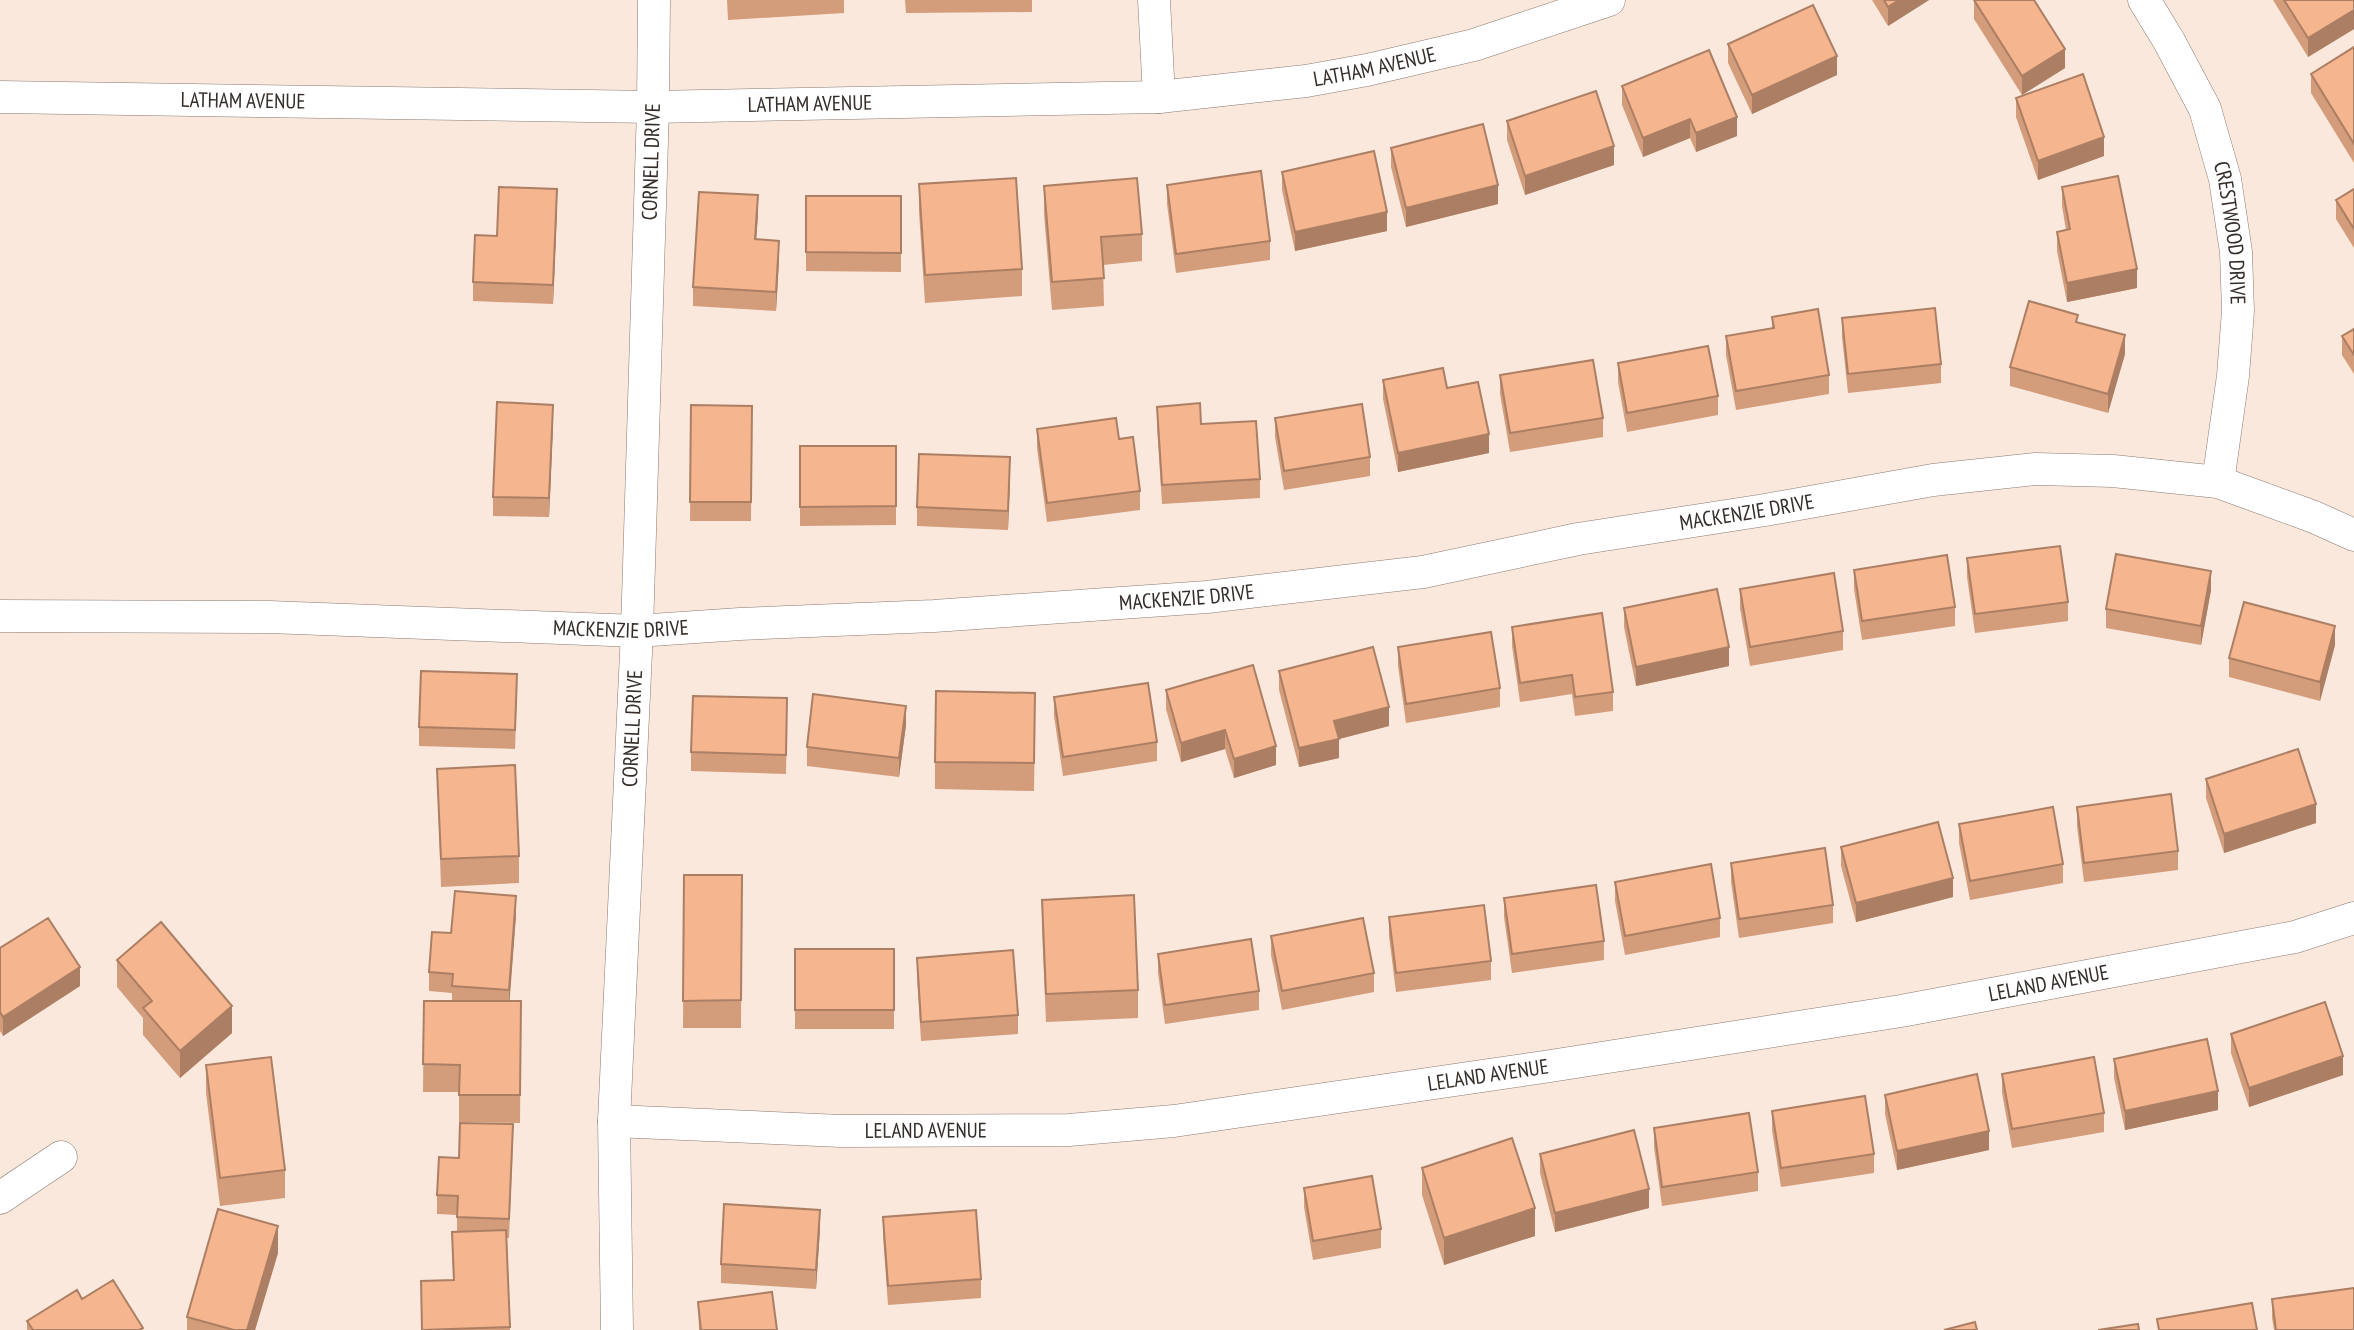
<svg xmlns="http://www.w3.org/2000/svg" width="2354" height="1330" font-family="'PT Sans Narrow',sans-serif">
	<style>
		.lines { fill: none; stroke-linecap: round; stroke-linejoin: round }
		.street-casing { stroke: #8a7a71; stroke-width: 33 }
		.street { stroke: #fff; stroke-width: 32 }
		.wall { fill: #d39c7b }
		.shaded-wall { fill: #ac7f64 }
		.building { fill: #f5b58f; stroke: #ac7f64; stroke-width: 2 }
		.labels { text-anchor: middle; stroke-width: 5; stroke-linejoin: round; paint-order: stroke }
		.street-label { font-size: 21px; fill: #342d29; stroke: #fff7f3 }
	</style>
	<rect width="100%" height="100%" fill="#fae8dd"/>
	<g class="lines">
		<defs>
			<g id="street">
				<path d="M 1154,0 L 1159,97"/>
				<path id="s1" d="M 2144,0 L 2169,41 L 2205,109 L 2225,179 L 2236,252 L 2238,311 L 2233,376 L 2218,482"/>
				<path id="s2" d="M 0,97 L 653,107 L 1159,97 L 1306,81 L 1367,70 L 1474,45 L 1609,0"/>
				<path id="s3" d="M 0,616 L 269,617 L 637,631 L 740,624 L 934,616 L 1207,597 L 1423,572 L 1578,539 L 1765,510 L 1933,480 L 2036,469 L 2113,471 L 2218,482 L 2314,517 L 2354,535"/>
				<path id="s4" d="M 614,1121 L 841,1131 L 1069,1130 L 1174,1121 L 1544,1067 L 1901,1011 L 2295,937 L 2354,918"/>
				<path d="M 0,1198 L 61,1157"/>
				<path id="s5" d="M 617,1330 L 614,1121 L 637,631 L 653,107 L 654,0"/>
			</g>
		</defs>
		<!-- street casing -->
		<use href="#street" class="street-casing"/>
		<!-- street -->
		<use href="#street" class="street"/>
	</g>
	<!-- wall -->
	<path class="wall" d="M 727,0 L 844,0 L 844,13 L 728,20 Z
		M 905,0 L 1032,0 L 1032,12 L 906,13 Z
		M 1872,0 L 1929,0 L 1888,26 Z
		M 1974,0 L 2065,68 L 2022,95 L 1974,19 Z
		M 2273,0 L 2354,0 L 2354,29 L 2308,57 Z
		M 1728,44 L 1837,75 L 1752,114 L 1728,63 Z
		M 2354,47 L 2354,163 L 2311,93 L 2311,74 Z
		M 1622,86 L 1737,136 L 1696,152 L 1690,138 L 1643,157 L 1622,105 Z
		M 2016,98 L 2104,156 L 2038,180 L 2016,117 Z
		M 1507,121 L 1614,165 L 1525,195 L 1507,140 Z
		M 1391,148 L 1498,204 L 1406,227 L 1391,167 Z
		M 1282,172 L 1387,231 L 1295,251 L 1282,190 Z
		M 919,184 L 1022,269 L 1022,296 L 925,303 L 919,212 Z
		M 1167,185 L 1270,241 L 1270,260 L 1176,273 L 1167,204 Z
		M 1044,186 L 1142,234 L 1142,261 L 1103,265 L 1104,306 L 1052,310 L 1044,214 Z
		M 2062,187 L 2137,288 L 2067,302 L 2057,251 L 2057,232 L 2066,230 L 2062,206 Z
		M 2354,189 L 2354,248 L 2336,219 L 2336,200 Z
		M 806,196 L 901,196 L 901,272 L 806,271 Z
		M 557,208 L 553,304 L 473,301 L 473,282 L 497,236 Z
		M 758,214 L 756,239 L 779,260 L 776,311 L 693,306 L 693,287 Z
		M 1772,317 L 1829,375 L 1829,394 L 1736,410 L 1726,355 L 1726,336 L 1772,328 Z
		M 1842,318 L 1941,364 L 1941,383 L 1848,393 L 1842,337 Z
		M 2354,329 L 2354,374 L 2342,355 L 2342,336 Z
		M 2125,354 L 2108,413 L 2010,386 L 2010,367 Z
		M 1618,363 L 1718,396 L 1718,415 L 1627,432 L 1618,382 Z
		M 1500,375 L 1603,418 L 1603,437 L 1510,452 L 1500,394 Z
		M 1383,380 L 1447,388 L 1489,453 L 1398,472 L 1383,399 Z
		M 691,405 L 752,406 L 751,521 L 690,521 Z
		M 1157,407 L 1201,424 L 1260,479 L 1260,498 L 1162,504 L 1157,426 Z
		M 1275,418 L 1370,457 L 1370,476 L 1284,490 L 1275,437 Z
		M 553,424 L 549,517 L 493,516 L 493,497 Z
		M 1037,429 L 1140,491 L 1140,510 L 1047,522 L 1037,448 Z
		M 800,446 L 896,446 L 896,525 L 800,526 Z
		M 1010,476 L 1008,530 L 917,526 L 917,507 Z
		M 1967,558 L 2068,602 L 2068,621 L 1975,633 L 1967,577 Z
		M 1854,570 L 1955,607 L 1955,626 L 1862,640 L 1854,589 Z
		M 1740,589 L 1843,631 L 1843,650 L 1750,666 L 1740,608 Z
		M 2211,590 L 2201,645 L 2106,628 L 2106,609 Z
		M 1624,608 L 1729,666 L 1636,686 L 1624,627 Z
		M 1512,627 L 1613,692 L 1613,711 L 1575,716 L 1572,694 L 1520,702 L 1512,646 Z
		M 2335,645 L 2320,701 L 2229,677 L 2229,658 Z
		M 1398,647 L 1500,688 L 1500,707 L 1406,723 L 1398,666 Z
		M 1279,671 L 1389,726 L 1339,739 L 1339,758 L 1299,767 L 1279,690 Z
		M 1166,690 L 1276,765 L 1234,778 L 1225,749 L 1181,762 L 1166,709 Z
		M 517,693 L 515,749 L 419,746 L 419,727 Z
		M 1054,697 L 1157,742 L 1157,761 L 1063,776 L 1054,716 Z
		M 787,717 L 786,774 L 691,771 L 691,752 Z
		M 1035,720 L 1034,791 L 935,789 L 935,762 Z
		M 906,725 L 899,777 L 807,766 L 807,747 Z
		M 437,769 L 519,856 L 519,883 L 441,887 Z
		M 2206,779 L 2316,823 L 2224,853 L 2206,798 Z
		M 2077,807 L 2178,851 L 2178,870 L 2084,882 L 2077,826 Z
		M 1959,824 L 2063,864 L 2063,883 L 1970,900 L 1959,843 Z
		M 1841,847 L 1953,897 L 1856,922 L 1841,866 Z
		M 1731,863 L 1833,905 L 1833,923 L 1739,938 L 1731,882 Z
		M 684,875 L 742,875 L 741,1028 L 683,1028 Z
		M 1615,882 L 1720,918 L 1720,937 L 1625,955 L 1615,901 Z
		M 1504,898 L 1604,941 L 1604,960 L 1512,973 L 1504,917 Z
		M 1042,900 L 1138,990 L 1138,1018 L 1046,1022 L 1042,928 Z
		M 516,915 L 509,1001 L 521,1001 L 520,1123 L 459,1122 L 459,1092 L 423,1092 L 424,1001 L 452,1001 L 452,993 L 429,991 L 429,972 L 451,933 Z
		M 1389,917 L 1491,961 L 1491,980 L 1396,992 L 1389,936 Z
		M 1271,936 L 1374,973 L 1374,992 L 1282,1010 L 1271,955 Z
		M 0,948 L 80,986 L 3,1036 L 0,1031 Z
		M 795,949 L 894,949 L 894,1029 L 795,1029 Z
		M 1158,954 L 1259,991 L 1259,1010 L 1165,1024 L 1158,973 Z
		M 917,958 L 1018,1015 L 1018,1034 L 921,1041 L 917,977 Z
		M 117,960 L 232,1033 L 180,1078 L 143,1035 L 143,1018 L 117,987 Z
		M 2231,1034 L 2343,1075 L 2249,1107 L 2231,1053 Z
		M 2114,1059 L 2218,1110 L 2125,1130 L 2114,1078 Z
		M 206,1065 L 285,1170 L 285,1198 L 220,1206 L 206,1093 Z
		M 2002,1074 L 2104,1113 L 2104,1132 L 2012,1148 L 2002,1093 Z
		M 1885,1095 L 1989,1150 L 1897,1170 L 1885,1114 Z
		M 1772,1111 L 1874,1154 L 1874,1173 L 1781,1187 L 1772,1130 Z
		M 1654,1128 L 1758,1172 L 1758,1191 L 1662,1206 L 1654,1147 Z
		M 513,1143 L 509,1238 L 507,1238 L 510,1330 L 421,1330 L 421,1281 L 453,1280 L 452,1232 L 457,1232 L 457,1215 L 437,1214 L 437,1195 L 459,1158 Z
		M 1540,1154 L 1649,1208 L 1555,1232 L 1540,1173 Z
		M 1422,1168 L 1535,1236 L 1444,1265 L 1422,1195 Z
		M 1304,1188 L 1381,1229 L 1381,1248 L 1313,1260 L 1304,1207 Z
		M 883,1217 L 981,1279 L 981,1298 L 888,1305 L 883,1236 Z
		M 820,1229 L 816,1289 L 721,1283 L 721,1264 Z
		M 278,1253 L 255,1330 L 187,1330 L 187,1317 Z
		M 82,1299 L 143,1330 L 27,1330 L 27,1321 Z
		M 2272,1299 L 2354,1330 L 2274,1330 L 2272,1318 Z
		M 698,1302 L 777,1330 L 699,1330 Z"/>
	<!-- shaded-wall -->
	<path class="shaded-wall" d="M 1899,0 L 1929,0 L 1888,26 L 1888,7 Z
		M 2354,10 L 2354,29 L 2308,57 L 2308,38 Z
		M 2065,49 L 2065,68 L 2022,95 L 2022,76 Z
		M 1837,56 L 1837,75 L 1752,114 L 1752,95 Z
		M 1737,117 L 1737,136 L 1696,152 L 1696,133 Z
		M 1690,119 L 1690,138 L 1643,157 L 1643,138 Z
		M 2104,137 L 2104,156 L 2038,180 L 2038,161 Z
		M 1614,146 L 1614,165 L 1525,195 L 1525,176 Z
		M 1498,185 L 1498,204 L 1406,227 L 1406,208 Z
		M 557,189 L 557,208 L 553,304 L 553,285 Z
		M 758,195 L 758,214 L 755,258 L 755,239 Z
		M 1387,212 L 1387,231 L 1295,251 L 1295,232 Z
		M 779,241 L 779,260 L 776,311 L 776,292 Z
		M 2137,269 L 2137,288 L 2067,302 L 2067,283 Z
		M 2125,335 L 2125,354 L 2108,413 L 2108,394 Z
		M 553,405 L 553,424 L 549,517 L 549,498 Z
		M 1489,434 L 1489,453 L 1398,472 L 1398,453 Z
		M 1010,457 L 1010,476 L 1008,530 L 1008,511 Z
		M 2211,571 L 2211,590 L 2201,645 L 2201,626 Z
		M 2335,626 L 2335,645 L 2320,701 L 2320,682 Z
		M 1729,647 L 1729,666 L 1636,686 L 1636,667 Z
		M 906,706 L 906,725 L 899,777 L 899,758 Z
		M 1389,707 L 1389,726 L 1339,739 L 1339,758 L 1299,767 L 1299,748 L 1334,721 Z
		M 1225,730 L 1225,749 L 1181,762 L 1181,743 Z
		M 1276,746 L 1276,765 L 1234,778 L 1234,759 Z
		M 2316,804 L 2316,823 L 2224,853 L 2224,834 Z
		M 1953,878 L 1953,897 L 1856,922 L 1856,903 Z
		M 516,896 L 516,915 L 509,1009 L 509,990 Z
		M 80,967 L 80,986 L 3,1036 L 3,1017 Z
		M 232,1006 L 232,1033 L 180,1078 L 180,1051 Z
		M 2343,1056 L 2343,1075 L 2249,1107 L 2249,1088 Z
		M 2218,1091 L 2218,1110 L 2125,1130 L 2125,1111 Z
		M 1989,1131 L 1989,1150 L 1897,1170 L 1897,1151 Z
		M 1649,1189 L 1649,1208 L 1555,1232 L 1555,1213 Z
		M 1535,1208 L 1535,1236 L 1444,1265 L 1444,1238 Z
		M 820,1210 L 820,1229 L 816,1289 L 816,1270 Z
		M 278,1226 L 278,1253 L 255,1330 L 247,1330 Z"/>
	<!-- building -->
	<path class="building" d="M 1884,0 L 1899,0 L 1888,7 Z
		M 1974,0 L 2034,0 L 2065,49 L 2022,76 Z
		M 2284,0 L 2354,0 L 2354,10 L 2308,38 Z
		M 1813,5 L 1837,56 L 1752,95 L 1728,44 Z
		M 2354,47 L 2354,144 L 2311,74 Z
		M 1709,50 L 1737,117 L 1696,133 L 1690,119 L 1643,138 L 1622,86 Z
		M 2083,74 L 2104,137 L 2038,161 L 2016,98 Z
		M 1596,91 L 1614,146 L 1525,176 L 1507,121 Z
		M 1483,124 L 1498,185 L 1406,208 L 1391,148 Z
		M 1374,151 L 1387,212 L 1295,232 L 1282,172 Z
		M 1261,171 L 1270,241 L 1176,254 L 1167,185 Z
		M 2118,176 L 2137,269 L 2067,283 L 2057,232 L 2070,229 L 2062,187 Z
		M 1016,178 L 1022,269 L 925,275 L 919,184 Z
		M 1137,178 L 1142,234 L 1101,237 L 1104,278 L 1052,282 L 1044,186 Z
		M 499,187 L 557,189 L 553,285 L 473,282 L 475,235 L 497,236 Z
		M 2354,189 L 2354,229 L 2336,200 Z
		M 699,192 L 758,195 L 755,239 L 779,241 L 776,292 L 693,287 Z
		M 806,196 L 901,196 L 901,253 L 806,252 Z
		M 2029,301 L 2078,315 L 2076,322 L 2125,335 L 2108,394 L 2010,367 Z
		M 1935,308 L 1941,364 L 1848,374 L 1842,318 Z
		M 1818,309 L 1829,375 L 1736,391 L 1726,336 L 1774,328 L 1772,317 Z
		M 2354,329 L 2354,355 L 2342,336 Z
		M 1708,346 L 1718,396 L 1627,413 L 1618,363 Z
		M 1593,360 L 1603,418 L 1510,433 L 1500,375 Z
		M 1443,368 L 1447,388 L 1478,382 L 1489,434 L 1398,453 L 1383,380 Z
		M 497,402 L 553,405 L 549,498 L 493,497 Z
		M 1200,403 L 1201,424 L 1256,421 L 1260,479 L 1162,485 L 1157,407 Z
		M 1362,404 L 1370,457 L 1284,471 L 1275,418 Z
		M 691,405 L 752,406 L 751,502 L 690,502 Z
		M 1116,418 L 1119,439 L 1133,437 L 1140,491 L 1047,503 L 1037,429 Z
		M 800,446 L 896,446 L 896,506 L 800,507 Z
		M 919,454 L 1010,457 L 1008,511 L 917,507 Z
		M 2060,546 L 2068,602 L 1975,614 L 1967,558 Z
		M 2116,554 L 2211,571 L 2201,626 L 2106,609 Z
		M 1947,555 L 1955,607 L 1862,621 L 1854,570 Z
		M 1834,573 L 1843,631 L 1750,647 L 1740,589 Z
		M 1717,589 L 1729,647 L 1636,667 L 1624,608 Z
		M 2244,602 L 2335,626 L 2320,682 L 2229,658 Z
		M 1602,613 L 1613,692 L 1575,697 L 1572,675 L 1520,683 L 1512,627 Z
		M 1491,632 L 1500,688 L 1406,704 L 1398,647 Z
		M 1373,647 L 1389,707 L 1334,721 L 1339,739 L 1299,748 L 1279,671 Z
		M 1253,665 L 1276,746 L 1234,759 L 1225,730 L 1181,743 L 1166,690 Z
		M 421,671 L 517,674 L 515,730 L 419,727 Z
		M 1148,683 L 1157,742 L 1063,757 L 1054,697 Z
		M 936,691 L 1035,693 L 1034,763 L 935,762 Z
		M 813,694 L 906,706 L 899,758 L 807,747 Z
		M 693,696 L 787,698 L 786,755 L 691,752 Z
		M 2298,749 L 2316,804 L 2224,834 L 2206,779 Z
		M 515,765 L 519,856 L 441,859 L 437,769 Z
		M 2171,794 L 2178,851 L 2084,863 L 2077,807 Z
		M 2053,807 L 2063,864 L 1970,881 L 1959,824 Z
		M 1938,822 L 1953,878 L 1856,903 L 1841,847 Z
		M 1825,848 L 1833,905 L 1739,919 L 1731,863 Z
		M 1711,864 L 1720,918 L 1625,936 L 1615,882 Z
		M 684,875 L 742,875 L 741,1000 L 683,1001 Z
		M 1596,885 L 1604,941 L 1512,954 L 1504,898 Z
		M 455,891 L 516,896 L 509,990 L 452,986 L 453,974 L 429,972 L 432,932 L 451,933 Z
		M 1134,895 L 1138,990 L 1046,994 L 1042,900 Z
		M 1484,905 L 1491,961 L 1396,973 L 1389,917 Z
		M 48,918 L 80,967 L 3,1017 L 0,1012 L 0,948 Z
		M 1363,918 L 1374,973 L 1282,991 L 1271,936 Z
		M 161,922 L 232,1006 L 180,1051 L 143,1008 L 152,1001 L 117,960 Z
		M 1251,939 L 1259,991 L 1165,1005 L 1158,954 Z
		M 795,949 L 894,949 L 894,1010 L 795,1010 Z
		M 1013,950 L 1018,1015 L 921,1022 L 917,958 Z
		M 424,1001 L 521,1001 L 520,1095 L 459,1095 L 460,1065 L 423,1064 Z
		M 2325,1002 L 2343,1056 L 2249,1088 L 2231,1034 Z
		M 2207,1039 L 2218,1091 L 2125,1111 L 2114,1059 Z
		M 271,1057 L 285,1170 L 220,1178 L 206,1065 Z
		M 2094,1057 L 2104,1113 L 2012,1129 L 2002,1074 Z
		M 1977,1074 L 1989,1131 L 1897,1151 L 1885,1095 Z
		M 1865,1096 L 1874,1154 L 1781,1168 L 1772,1111 Z
		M 1749,1113 L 1758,1172 L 1662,1187 L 1654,1128 Z
		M 460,1123 L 513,1124 L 509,1219 L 457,1217 L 458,1196 L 437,1195 L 439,1157 L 459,1158 Z
		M 1634,1130 L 1649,1189 L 1555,1213 L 1540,1154 Z
		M 1512,1138 L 1535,1208 L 1444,1238 L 1422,1168 Z
		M 1372,1176 L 1381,1229 L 1313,1241 L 1304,1188 Z
		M 724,1204 L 820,1210 L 816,1270 L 721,1264 Z
		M 218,1209 L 278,1226 L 247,1330 L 234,1330 L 187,1317 Z
		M 976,1210 L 981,1279 L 888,1286 L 883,1217 Z
		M 506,1230 L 510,1327 L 422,1330 L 421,1281 L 454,1280 L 452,1232 Z
		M 113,1280 L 143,1328 L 139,1330 L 33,1330 L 27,1321 L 77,1290 L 82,1299 Z
		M 2354,1288 L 2354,1330 L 2276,1330 L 2272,1299 Z
		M 772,1292 L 777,1330 L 701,1330 L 698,1302 Z
		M 2252,1303 L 2257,1330 L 2159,1330 L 2157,1319 Z
		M 1975,1322 L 1977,1330 L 1944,1330 Z
		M 2138,1324 L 2139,1330 L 2098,1330 Z"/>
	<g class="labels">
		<!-- street labels -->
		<g class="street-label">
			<text dy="7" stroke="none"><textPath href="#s2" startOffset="1377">LATHAM AVENUE</textPath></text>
			<text dy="7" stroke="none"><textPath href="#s2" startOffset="243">LATHAM AVENUE</textPath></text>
			<text dy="7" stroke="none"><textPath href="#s2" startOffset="810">LATHAM AVENUE</textPath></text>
			<text dy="7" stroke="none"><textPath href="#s5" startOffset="1169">CORNELL DRIVE</textPath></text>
			<text dy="7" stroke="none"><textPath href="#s1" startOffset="252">CRESTWOOD DRIVE</textPath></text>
			<text dy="7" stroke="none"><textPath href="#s3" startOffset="1755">MACKENZIE DRIVE</textPath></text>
			<text dy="7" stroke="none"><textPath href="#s3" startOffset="1188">MACKENZIE DRIVE</textPath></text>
			<text dy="7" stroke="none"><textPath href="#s3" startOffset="621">MACKENZIE DRIVE</textPath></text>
			<text dy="7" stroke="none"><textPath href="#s5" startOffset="602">CORNELL DRIVE</textPath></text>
			<text dy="7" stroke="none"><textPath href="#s4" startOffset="1446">LELAND AVENUE</textPath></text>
			<text dy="7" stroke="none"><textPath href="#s4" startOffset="878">LELAND AVENUE</textPath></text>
			<text dy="7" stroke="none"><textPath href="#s4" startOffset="312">LELAND AVENUE</textPath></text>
		</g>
	</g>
</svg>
